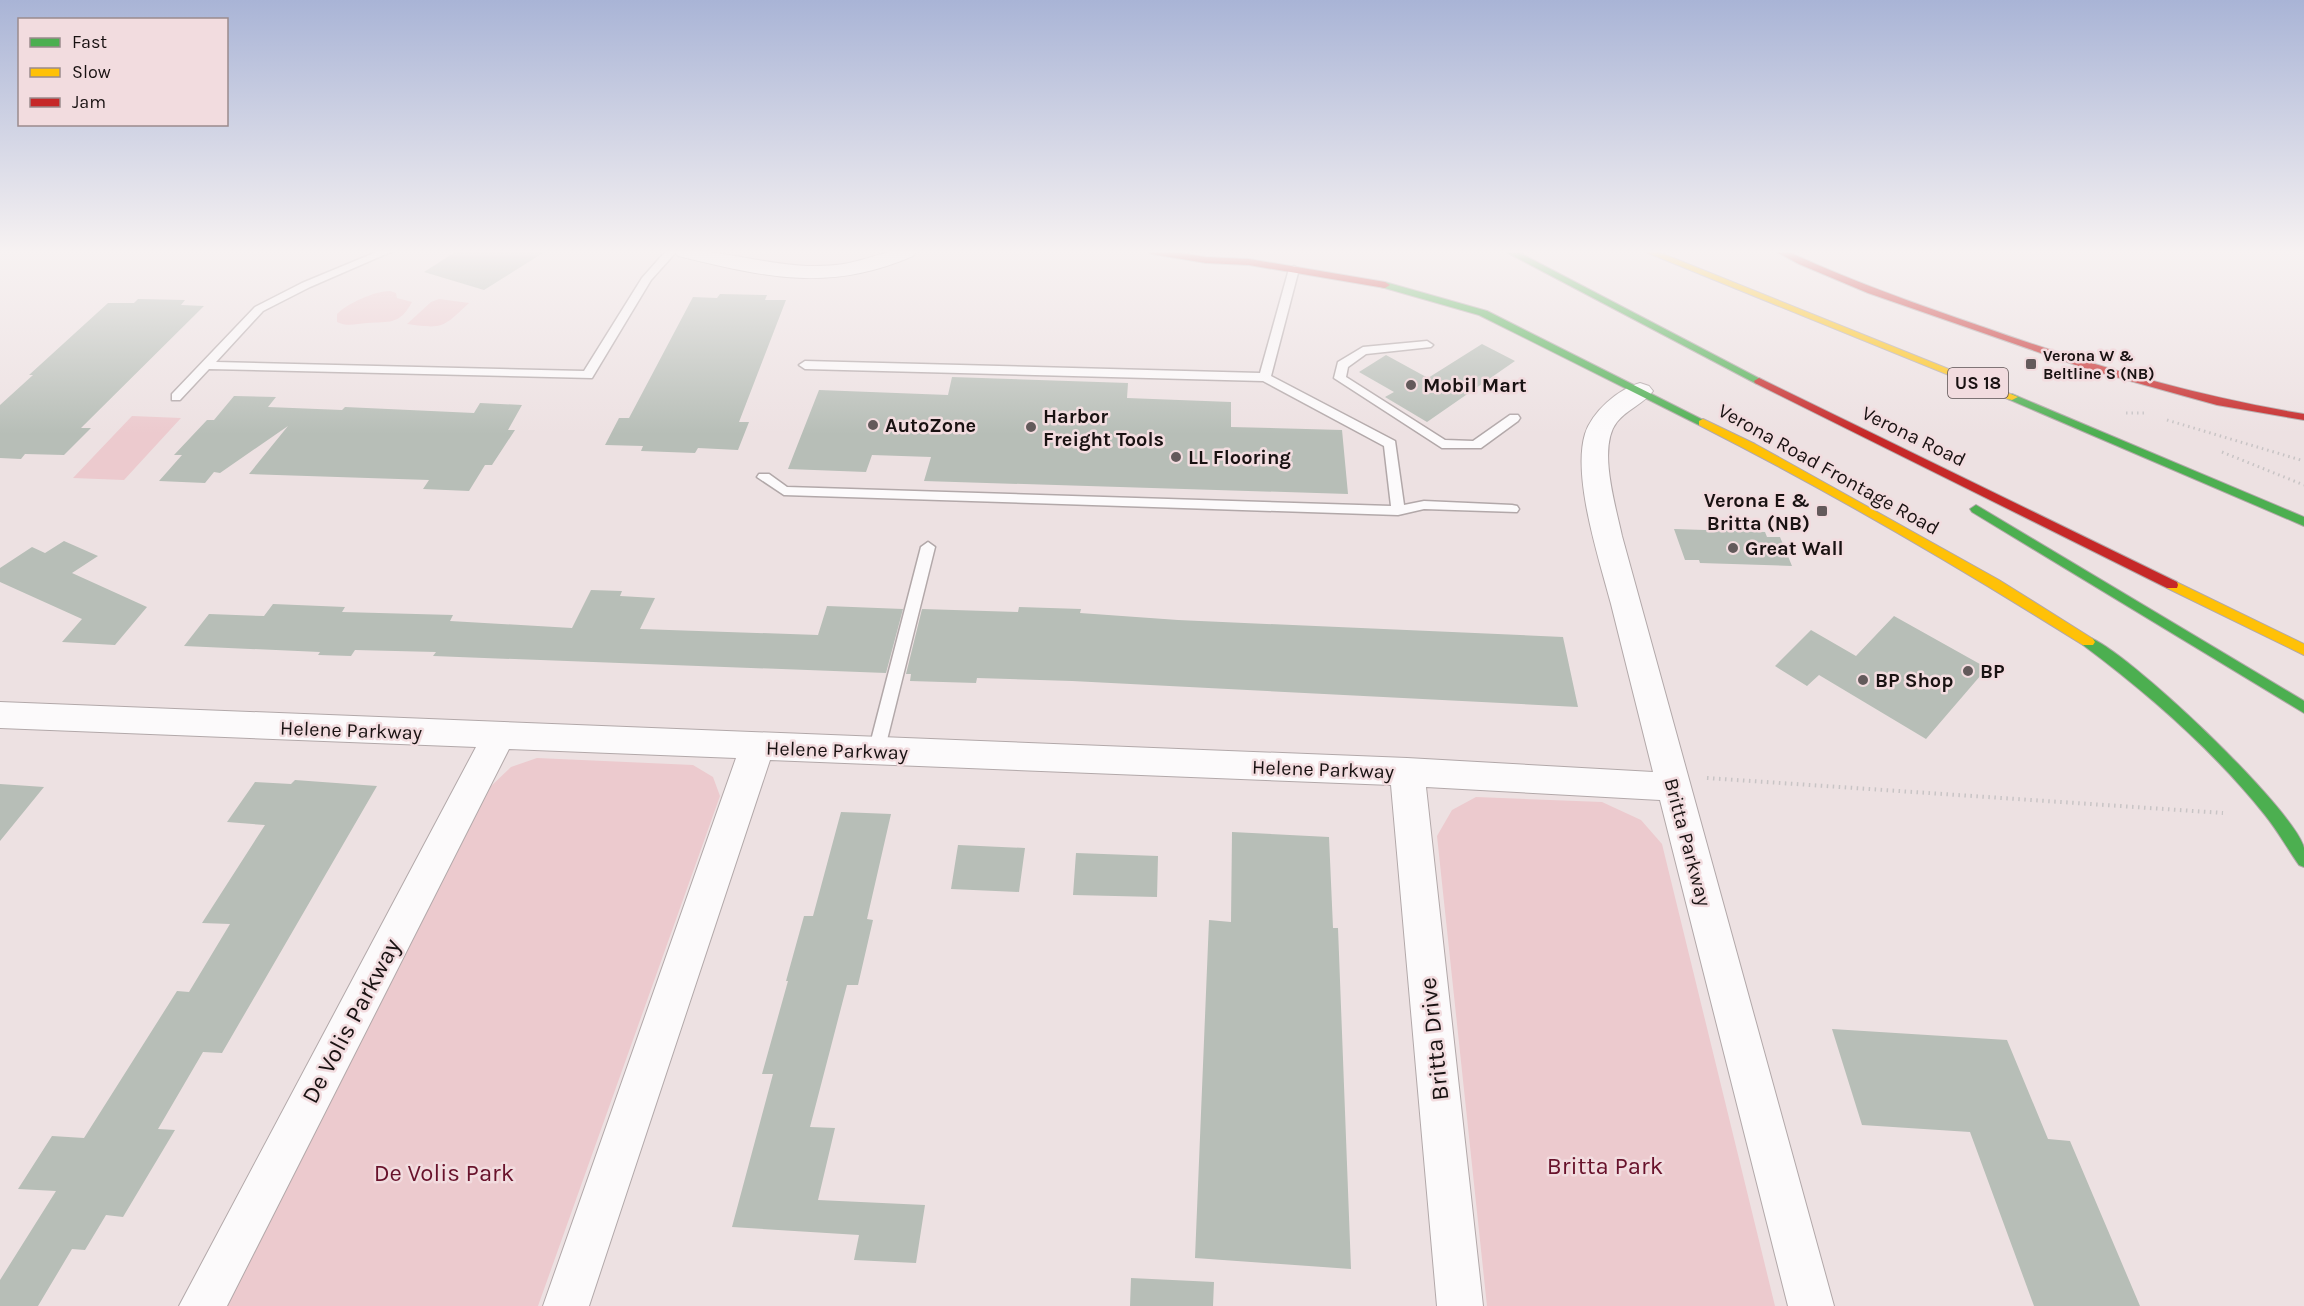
<svg xmlns="http://www.w3.org/2000/svg" width="2304" height="1306" font-family="Karla,sans-serif">
	<style>
		.green { fill: #eccace }
		.building { fill: #b7beb7 }
		.lines { fill: none; stroke-linecap: round; stroke-linejoin: round }
		.lane-casing { stroke: #b2a8a9; stroke-width: 3 }
		.street-casing { stroke: #b2a8a9; stroke-width: 2 }
		.fast-casing { stroke: #b2a8a9; stroke-width: 2 }
		.slow-casing { stroke: #b2a8a9; stroke-width: 2 }
		.jam-casing { stroke: #b2a8a9; stroke-width: 2 }
		.path-far1 { stroke: #c8c4c5; stroke-width: 3; stroke-dasharray: 1.5 4; stroke-linecap: butt }
		.path { stroke: #c8c4c5; stroke-width: 4; stroke-dasharray: 1.5 4.5; stroke-linecap: butt }
		.lane { fill: #fcfafb; fill-rule: evenodd }
		.street { fill: #fcfafb; fill-rule: evenodd }
		.fast { fill: #4caf50; fill-rule: evenodd }
		.slow { fill: #ffc107; fill-rule: evenodd }
		.jam { fill: #c62828; fill-rule: evenodd }
		.poi-dot { fill: #635a5b; stroke: #f2dcdf; stroke-width: 2 }
		.labels { text-anchor: middle; stroke-width: 5; stroke-linejoin: round; paint-order: stroke }
		.far-poi-label { font-size: 16px; font-weight: bold; fill: #191212; stroke: #f2dcdf; text-anchor: start }
		.shield { fill: #f2dcdf; stroke: #5a4f50; stroke-width: 1.5 }
		.shield-label { font-size: 18px; font-weight: bold; fill: #191212 }
		.poi-label { font-size: 20px; font-weight: bold; fill: #191212; stroke: #f2dcdf; text-anchor: start }
		.street-label { font-size: 20px; fill: #191212; stroke: #f2dcdf }
		.near-street-label { font-size: 24px; fill: #191212; stroke: #f2dcdf }
		.near-park-label { font-size: 24px; fill: #68122b; stroke: #f2dcdf }
	</style>
	<rect width="100%" height="100%" fill="#ede1e2"/>
	<!-- green -->
	<path class="green" d="M 390,291 L 396,293 L 397,298 L 412,302 C 399,326 389,321 367,323 C 356,324 347,327 337,322 L 337,314 C 348,303 375,291 390,291 Z
		M 439,299 L 469,303 C 442,328 444,329 407,324 L 431,302 Z
		M 132,416 L 181,418 L 124,480 L 73,478 Z
		M 537,758 L 693,765 L 713,777 L 720,796 L 538,1306 L 227,1306 L 490,787 L 511,767 Z
		M 1476,797 L 1602,802 L 1641,820 L 1662,844 L 1775,1306 L 1487,1306 L 1437,836 L 1452,810 Z"/>
	<!-- building -->
	<path class="building" d="M 457,251 L 546,251 L 484,290 L 424,272 Z
		M 720,294 L 767,295 L 765,300 L 786,300 L 739,422 L 749,422 L 738,450 L 698,448 L 695,453 L 641,451 L 643,446 L 605,445 L 619,418 L 629,418 L 693,297 L 717,298 Z
		M 138,299 L 185,300 L 181,305 L 204,306 L 81,428 L 91,428 L 64,455 L 25,454 L 21,459 L 0,458 L 0,405 L 33,375 L 29,375 L 108,303 L 134,303 Z
		M 1482,344 L 1515,361 L 1427,422 L 1385,397 L 1394,392 L 1359,372 L 1386,355 L 1428,378 Z
		M 952,377 L 1128,383 L 1127,398 L 1231,402 L 1231,427 L 1342,430 L 1348,494 L 924,481 L 931,457 L 872,455 L 866,472 L 788,469 L 819,390 L 948,395 Z
		M 234,396 L 276,397 L 268,407 L 342,410 L 345,407 L 474,413 L 480,403 L 522,405 L 508,430 L 515,430 L 492,465 L 485,465 L 469,491 L 423,489 L 429,480 L 249,474 L 288,426 L 220,473 L 214,472 L 205,483 L 159,481 L 182,455 L 174,455 L 207,420 L 214,420 Z
		M 1674,529 L 1765,532 L 1767,537 L 1780,537 L 1792,566 L 1700,563 L 1699,560 L 1685,560 Z
		M 64,541 L 98,556 L 72,573 L 147,607 L 115,645 L 62,642 L 82,619 L 0,582 L 0,568 L 32,547 L 45,553 Z
		M 591,590 L 622,591 L 620,596 L 655,598 L 640,629 L 818,635 L 827,606 L 903,609 L 886,673 L 433,656 L 436,652 L 355,650 L 351,656 L 318,655 L 320,652 L 184,646 L 209,614 L 264,616 L 273,604 L 345,607 L 342,612 L 453,615 L 450,621 L 572,628 Z
		M 1019,607 L 1081,609 L 1080,613 L 1178,620 L 1563,637 L 1578,707 L 1072,681 L 977,678 L 976,683 L 910,681 L 911,674 L 906,674 L 922,609 L 1018,612 Z
		M 1894,616 L 1987,668 L 1926,739 L 1819,675 L 1807,686 L 1775,666 L 1811,630 L 1856,656 Z
		M 295,780 L 377,786 L 222,1053 L 203,1052 L 158,1129 L 175,1130 L 123,1217 L 106,1215 L 85,1250 L 72,1249 L 38,1306 L 0,1306 L 0,1280 L 56,1191 L 18,1189 L 52,1136 L 84,1138 L 177,991 L 189,992 L 230,924 L 202,923 L 265,825 L 227,822 L 255,782 L 291,784 Z
		M 0,784 L 44,787 L 0,841 Z
		M 841,812 L 891,814 L 867,919 L 873,920 L 858,985 L 847,985 L 810,1127 L 835,1128 L 818,1200 L 925,1205 L 916,1263 L 854,1260 L 859,1235 L 732,1227 L 773,1074 L 762,1074 L 788,981 L 786,981 L 804,916 L 813,916 Z
		M 1232,832 L 1329,837 L 1333,928 L 1338,928 L 1351,1269 L 1195,1258 L 1209,920 L 1231,922 Z
		M 958,845 L 1025,848 L 1019,892 L 951,889 Z
		M 1076,853 L 1158,856 L 1157,897 L 1073,895 Z
		M 1832,1029 L 2007,1040 L 2048,1139 L 2070,1141 L 2140,1306 L 2034,1306 L 1970,1132 L 1862,1125 Z
		M 1131,1278 L 1214,1282 L 1213,1306 L 1130,1306 Z"/>
	<g class="lines">
		<defs>
			<path id="lane" d="M 379,251 L 393,251 L 310,287 L 263,311 L 216,362 L 584,371 L 642,278 L 666,251 L 677,251 L 651,280 L 592,378 L 209,369 L 180,400 L 172,400 L 172,394 L 255,307 L 302,283 Z
				M 1294,266 L 1299,269 L 1271,376 L 1395,441 L 1404,505 L 1424,501 L 1512,505 L 1517,506 L 1519,509 L 1517,512 L 1424,509 L 1398,515 L 784,495 L 757,477 L 759,474 L 769,474 L 787,487 L 1391,506 L 1384,446 L 1263,381 L 805,369 L 799,365 L 805,361 L 1260,373 L 1289,269 Z
				M 1427,341 L 1433,345 L 1431,347 L 1366,354 L 1348,367 L 1346,377 L 1445,440 L 1473,441 L 1510,415 L 1518,415 L 1520,418 L 1518,421 L 1481,448 L 1442,448 L 1334,378 L 1338,362 L 1363,347 Z
				M 928,542 L 935,547 L 884,752 L 882,757 L 876,758 L 870,757 L 868,752 L 921,547 Z"/>
			<path id="street" d="M 675,251 C 720,249 762,264 807,266 C 823,266 839,266 853,262 C 879,256 888,249 916,251 L 913,256 C 828,293 765,277 678,256 Z
				M 1640,383 L 1649,386 L 1653,391 C 1644,404 1627,409 1617,422 C 1597,447 1616,507 1622,536 L 1834,1306 L 1788,1306 L 1660,800 L 1426,787 L 1483,1306 L 1437,1306 L 1391,785 L 770,760 L 589,1306 L 543,1306 L 736,758 L 509,749 L 227,1306 L 179,1306 L 476,747 L 0,728 L 0,702 L 1407,758 L 1653,772 C 1639,716 1625,660 1611,604 C 1599,559 1572,477 1585,434 C 1592,412 1618,389 1640,383 Z"/>
			<path id="fast" d="M 1504,251 L 1516,251 L 1764,381 L 1759,384 L 1755,383 Z
				M 1385,282 L 1487,311 L 1709,423 L 1707,425 L 1699,425 L 1479,315 L 1381,287 L 1381,283 Z
				M 2012,394 L 2304,517 L 2304,526 L 2008,399 L 2006,397 Z
				M 1976,505 L 2304,701 L 2304,713 L 1972,512 L 1970,509 Z
				M 2088,637 C 2126,649 2295,810 2304,848 C 2304,854 2304,861 2304,867 L 2299,865 C 2287,848 2278,831 2265,815 C 2213,750 2150,695 2083,645 L 2081,642 L 2083,639 Z"/>
			<path id="slow" d="M 1643,251 L 1656,251 L 2018,397 L 2012,400 L 2008,399 Z
				M 1703,419 L 1755,444 L 1999,580 L 2093,639 L 2095,642 L 2093,645 L 2083,645 C 1959,567 1831,492 1699,425 L 1699,421 Z
				M 2172,580 L 2304,644 L 2304,655 L 2167,588 L 2166,585 L 2167,582 Z"/>
			<path id="jam" d="M 1147,251 L 1168,251 L 1206,257 L 1249,259 L 1385,282 L 1390,285 L 1385,288 L 1249,265 L 1206,263 L 1152,254 Z
				M 1775,251 L 1787,251 C 1850,281 1917,304 1983,327 C 2088,364 2193,396 2304,414 L 2304,420 L 2217,405 L 2087,369 L 1868,293 L 1799,264 Z
				M 1759,378 L 2177,582 L 2178,585 L 2177,588 L 2167,588 L 1755,383 L 1754,381 Z"/>
		</defs>
		<!-- lane casing -->
		<use href="#lane" class="lane-casing"/>
		<!-- street casing -->
		<use href="#street" class="street-casing"/>
		<!-- fast casing -->
		<use href="#fast" class="fast-casing"/>
		<!-- slow casing -->
		<use href="#slow" class="slow-casing"/>
		<!-- jam casing -->
		<use href="#jam" class="jam-casing"/>
		<!-- path-far1 -->
		<path class="path-far1" d="M 2126,413 L 2145,413
			M 2167,420 L 2304,461
			M 2222,452 L 2304,485"/>
		<!-- path -->
		<path class="path" d="M 1707,778 L 2223,813"/>
		<!-- lane -->
		<use href="#lane" class="lane"/>
		<!-- street -->
		<use href="#street" class="street"/>
		<!-- fast -->
		<use href="#fast" class="fast"/>
		<!-- slow -->
		<use href="#slow" class="slow"/>
		<!-- jam -->
		<use href="#jam" class="jam"/>
	</g>
	<!-- sky -->
	<linearGradient id="sky" x2="0" y2="1"><stop stop-color="#a9b4d6"/><stop offset="0.58" stop-color="#f7f2f2"/><stop offset="1" stop-color="#f7f2f2" stop-opacity="0"/></linearGradient>
	<rect width="2304" height="434" fill="url(#sky)"/>
	<!-- markers -->
	<g class="poi-dot">
		<rect x="2025" y="358" width="12" height="12" rx="3"/>
		<circle cx="1411" cy="385" r="6"/>
		<circle cx="873" cy="425" r="6"/>
		<circle cx="1031" cy="427" r="6"/>
		<circle cx="1176" cy="457" r="6"/>
		<rect x="1816" y="505" width="12" height="12" rx="3"/>
		<circle cx="1733" cy="548" r="6"/>
		<circle cx="1968" cy="671" r="6"/>
		<circle cx="1863" cy="680" r="6"/>
	</g>
	<g class="labels">
		<!-- far-poi labels -->
		<g class="far-poi-label">
			<text x="2043" y="361">Verona W &amp;<tspan x="2043" dy="18">Beltline S (NB)</tspan></text>
		</g>
		<!-- shield labels -->
		<rect class="shield" x="1948" y="368" width="60" height="30" rx="4.5"/>
		<g class="shield-label">
			<text x="1978" y="389">US 18</text>
		</g>
		<!-- poi labels -->
		<g class="poi-label">
			<text x="1423" y="392">Mobil Mart</text>
			<text x="1043" y="423">Harbor<tspan x="1043" dy="23">Freight Tools</tspan></text>
			<text x="885" y="432">AutoZone</text>
			<text x="1188" y="464">LL Flooring</text>
			<text x="1810" y="507" text-anchor="end">Verona E &amp;<tspan x="1810" dy="23">Britta (NB)</tspan></text>
			<text x="1745" y="555">Great Wall</text>
			<text x="1980" y="678">BP</text>
			<text x="1875" y="687">BP Shop</text>
		</g>
		<!-- street labels -->
		<g class="street-label">
			<text transform="translate(1914 436) rotate(26)" y="7">Verona Road</text>
			<text transform="translate(1829 469) rotate(29)" y="7">Verona Road Frontage Road</text>
			<text transform="translate(351 730) rotate(2)" y="7">Helene Parkway</text>
			<text transform="translate(837 750) rotate(2)" y="7">Helene Parkway</text>
			<text transform="translate(1323 769) rotate(2)" y="7">Helene Parkway</text>
			<text transform="translate(1688 842) rotate(75)" y="7">Britta Parkway</text>
		</g>
		<!-- near-street labels -->
		<g class="near-street-label">
			<text transform="translate(351 1021) rotate(-62)" y="8">De Volis Parkway</text>
			<text transform="translate(1434 1039) rotate(-96)" y="8">Britta Drive</text>
		</g>
		<!-- near-park labels -->
		<g class="near-park-label">
			<text x="1605" y="1174">Britta Park</text>
			<text x="444" y="1181">De Volis Park</text>
		</g>
	</g>
	<!-- legend -->
	<rect x="18" y="18" width="210" height="108" fill="#f2dcdf" stroke="#9b8b8d" stroke-width="1.5"/>
	<rect x="30" y="38" width="30" height="9" fill="#4caf50" stroke="#9b8b8d" stroke-width="1.5"/>
	<text x="72" y="48" font-size="18" fill="#191212">Fast</text>
	<rect x="30" y="68" width="30" height="9" fill="#ffc107" stroke="#9b8b8d" stroke-width="1.5"/>
	<text x="72" y="78" font-size="18" fill="#191212">Slow</text>
	<rect x="30" y="98" width="30" height="9" fill="#c62828" stroke="#9b8b8d" stroke-width="1.5"/>
	<text x="72" y="108" font-size="18" fill="#191212">Jam</text>
</svg>
